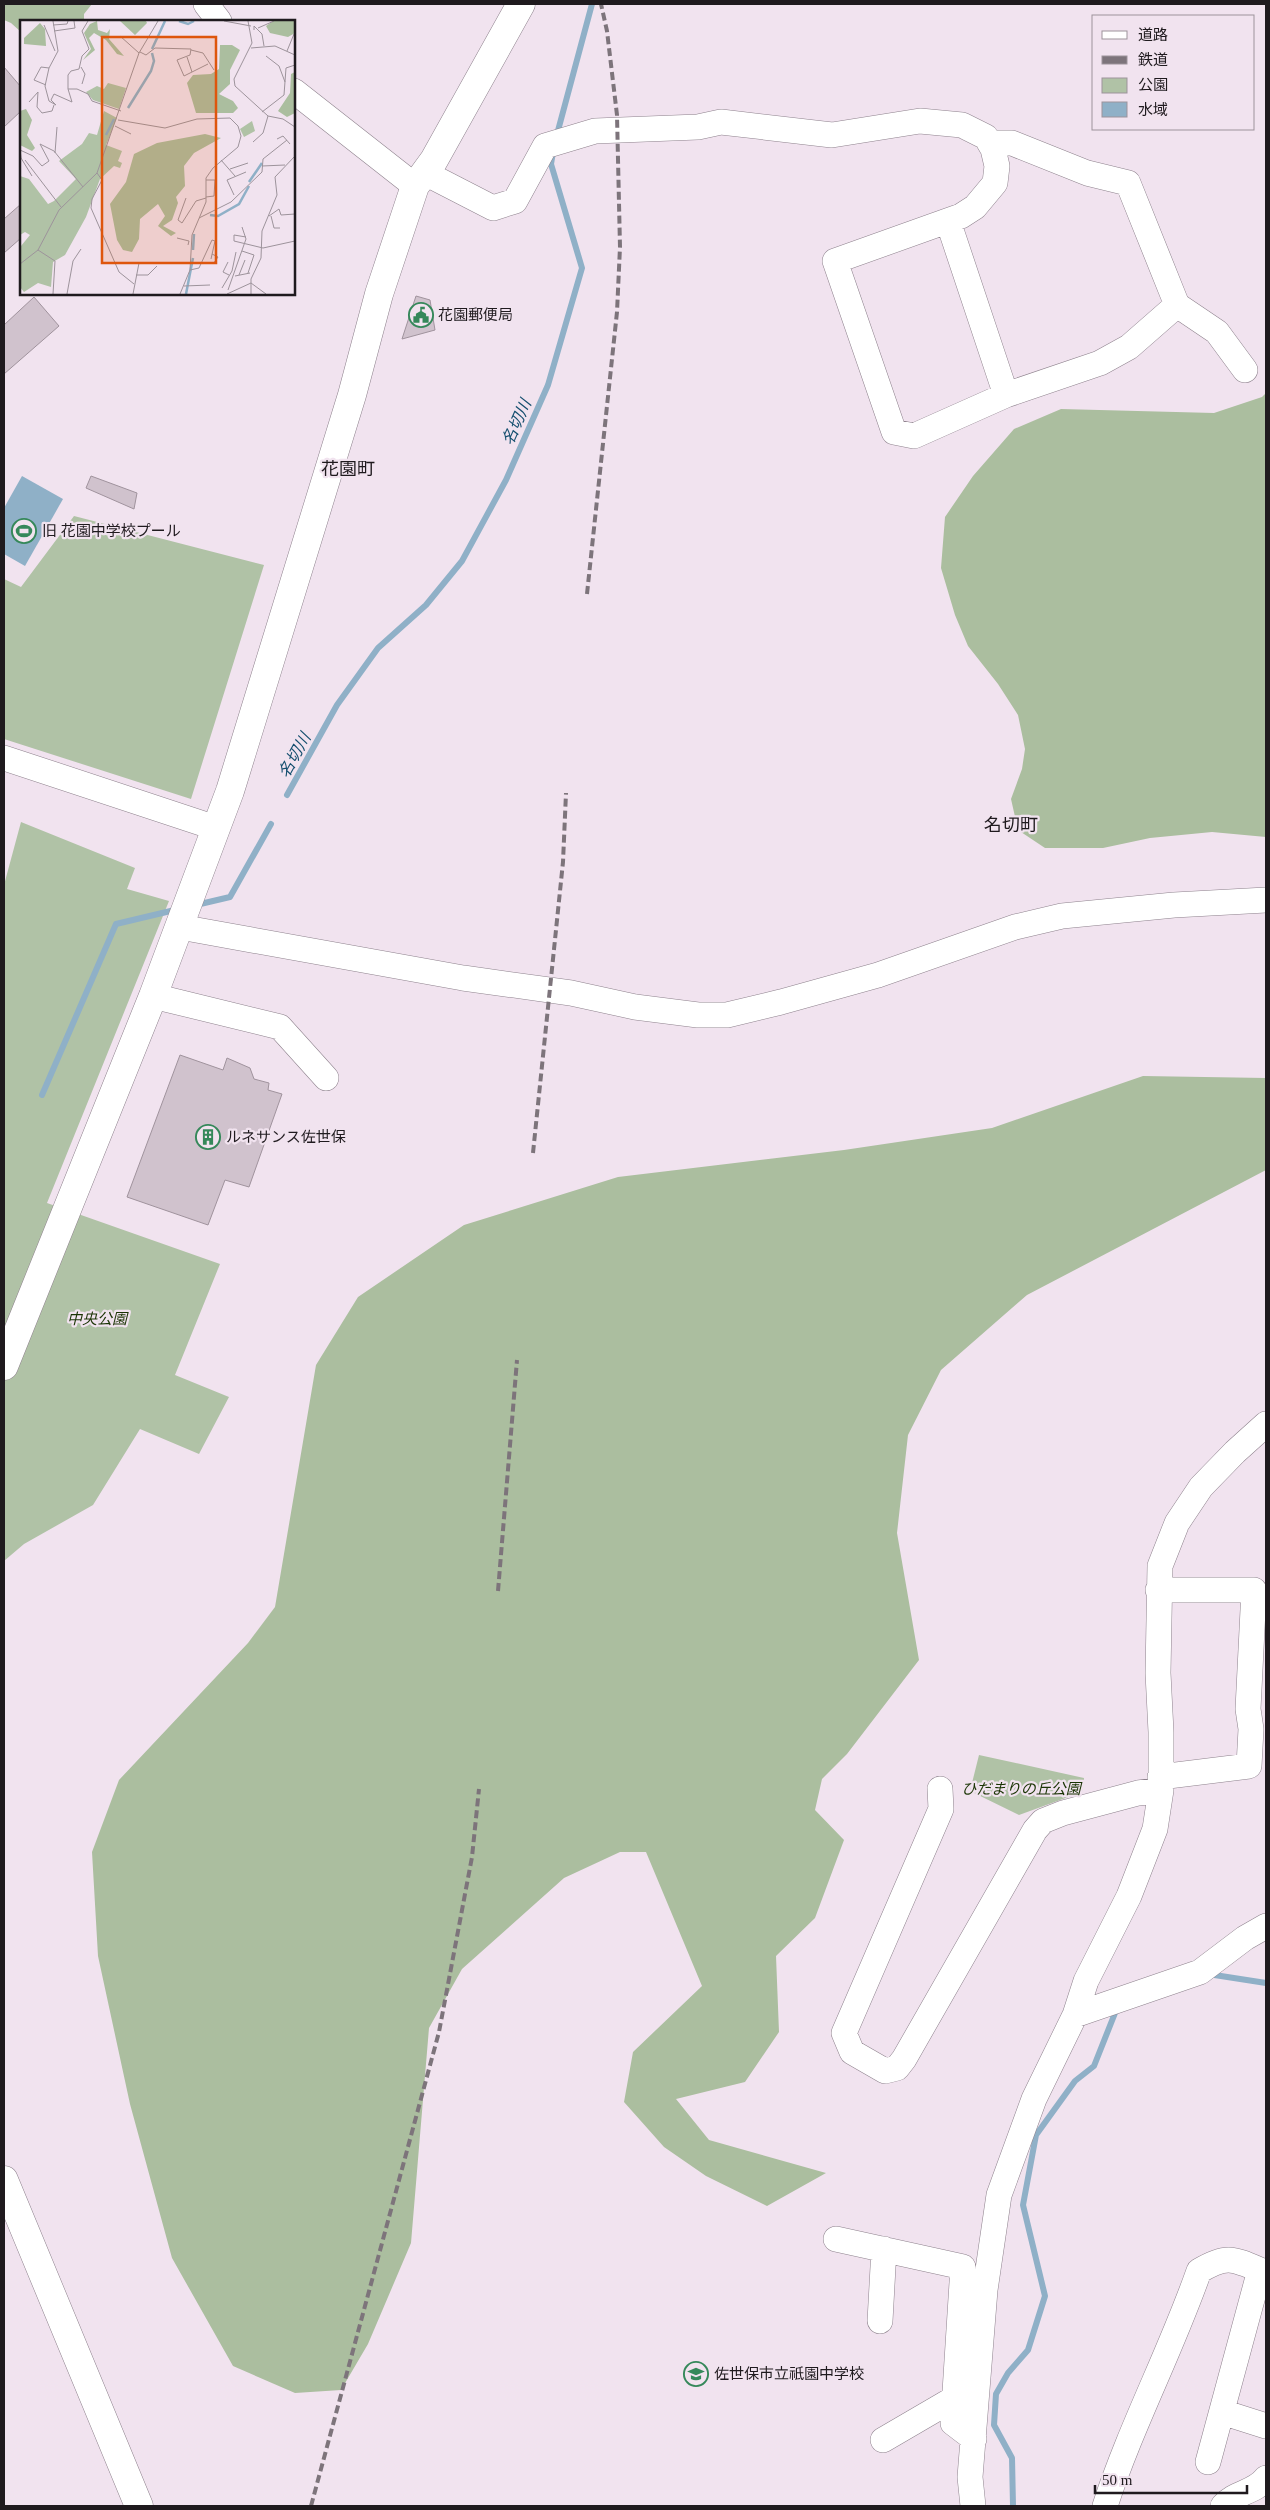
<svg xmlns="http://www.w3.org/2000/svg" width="1270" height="2510" font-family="'Times New Roman','Noto Sans JP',serif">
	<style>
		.green { fill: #b0c2a6 }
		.forest { fill: #abbe9f }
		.water { fill: #8fb0c7 }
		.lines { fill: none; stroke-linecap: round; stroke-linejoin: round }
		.stream { stroke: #8fb0c7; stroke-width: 6 }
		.building { fill: #d0c2cd; stroke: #a0939d }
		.minor-casing { stroke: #8e828d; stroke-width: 26 }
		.tertiary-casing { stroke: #8e828d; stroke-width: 29 }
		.minor { stroke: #fff; stroke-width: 25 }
		.tertiary { stroke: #fff; stroke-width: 28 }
		.rail { stroke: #7d747b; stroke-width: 4; stroke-dasharray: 8 4; stroke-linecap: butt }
		.labels { text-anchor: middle; stroke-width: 4.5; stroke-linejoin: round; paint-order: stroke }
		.poi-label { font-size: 15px; fill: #1f1a1e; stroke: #f1e3ef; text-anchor: start }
		.park-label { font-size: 15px; font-style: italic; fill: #1a3404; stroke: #f1e3ef }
		.water-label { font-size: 16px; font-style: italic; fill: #154f6f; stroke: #f1e3ef }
		.quarter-label { font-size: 18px; fill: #1f1a1e; stroke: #f1e3ef }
		.inset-river { fill: none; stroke: #8fb0c7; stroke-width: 2.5 }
		.inset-road { fill: none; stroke: #9d939b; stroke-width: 1 }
		.view { fill: #de560d; fill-opacity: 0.15; stroke: #de560d; stroke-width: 2.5 }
		.inset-edge { fill: none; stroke: #1f1a1e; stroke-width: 2.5 }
	</style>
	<rect width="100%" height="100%" fill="#f1e3ef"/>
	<!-- green -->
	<path class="green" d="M 74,516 L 264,565 L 191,799 L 4,739 L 4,579 L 21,587 Z
		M 21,822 L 135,868 L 127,889 L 169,901 L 47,1203 L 220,1264 L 175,1375 L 229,1397 L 199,1454 L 140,1429 L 93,1505 L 24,1544 L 4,1561 L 4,885 Z
		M 979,1755 L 1084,1778 L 1082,1792 L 1019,1815 L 970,1791 Z"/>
	<!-- forest -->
	<path class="forest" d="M 4,4 L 92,4 L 84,14 L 84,21 L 21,21 L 21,32 L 11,23 L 4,20 Z
		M 1266,393 L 1266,837 L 1212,832 L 1150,838 L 1103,848 L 1045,848 L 1018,830 L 1011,799 L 1022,769 L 1025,749 L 1018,715 L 998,684 L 968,646 L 955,615 L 941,568 L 945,517 L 973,476 L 1014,429 L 1061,409 L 1214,413 L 1262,397 Z
		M 1143,1076 L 1266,1078 L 1266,1170 L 1027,1295 L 941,1370 L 908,1435 L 897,1533 L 919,1660 L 847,1754 L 822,1779 L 815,1810 L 844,1840 L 815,1918 L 776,1956 L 779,2032 L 745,2082 L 676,2099 L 709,2140 L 826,2173 L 767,2206 L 706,2176 L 664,2147 L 624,2102 L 633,2052 L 702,1986 L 646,1852 L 620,1852 L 564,1878 L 462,1969 L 429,2028 L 411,2243 L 368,2344 L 341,2390 L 295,2393 L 233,2366 L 172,2258 L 130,2104 L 98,1956 L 92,1852 L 119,1780 L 248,1643 L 275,1607 L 316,1365 L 358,1297 L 464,1225 L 618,1177 L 844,1150 L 992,1128 Z"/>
	<!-- water -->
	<path class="water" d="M 22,476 L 63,499 L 25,566 L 4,554 L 4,508 Z"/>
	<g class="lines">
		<!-- stream -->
		<path class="stream" d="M 556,138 L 592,4
			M 287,795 L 337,705 L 378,648 L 426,605 L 462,561 L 506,480 L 548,385 L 582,268 L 551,164 L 553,152
			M 196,905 L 230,897 L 271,824
			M 42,1095 L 116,924 L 179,909
			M 1208,1974 L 1266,1983
			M 1013,2506 L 1012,2458 L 994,2425 L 996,2394 L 1008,2373 L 1028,2350 L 1045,2296 L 1023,2205 L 1036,2135 L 1075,2081 L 1094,2066 L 1117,2008"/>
	</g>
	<!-- building -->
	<path class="building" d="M 4,67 L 21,87 L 21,111 L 4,127 Z
		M 21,204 L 21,238 L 4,253 L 4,219 Z
		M 416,296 L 430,300 L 435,330 L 402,339 Z
		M 34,297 L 59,326 L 4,374 L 4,325 Z
		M 91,476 L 137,493 L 134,509 L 86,488 Z
		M 180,1055 L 223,1070 L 227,1058 L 250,1068 L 254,1079 L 269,1083 L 268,1090 L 282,1094 L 249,1187 L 225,1180 L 208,1225 L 127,1197 Z"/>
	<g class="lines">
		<defs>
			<path id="minor" d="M 206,4 L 219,21
				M 294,91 L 415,186
				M 990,143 L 1012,143 L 1087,173 L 1128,183 L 1177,305 L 1217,332 L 1245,370
				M 425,173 L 493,208 L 515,201 L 545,146 L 595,131 L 698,127 L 721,122 L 832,135 L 920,121 L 962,125 L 986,137 L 993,149 L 997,166 L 995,183 L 975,207 L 961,216 L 835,261 L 894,432 L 914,436 L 1006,395 L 1100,363 L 1129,347 L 1177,305
				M 948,221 L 1006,395
				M 4,758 L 216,828
				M 180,927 L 463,978 L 571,993 L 635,1007 L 698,1015 L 727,1015 L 781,1002 L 878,975 L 1015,927 L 1062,916 L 1174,905 L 1266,900
				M 153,996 L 280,1027 L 326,1078
				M 1158,1590 L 1254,1590 L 1248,1709 L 1251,1729 L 1249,1766 L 1160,1777
				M 940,1789 L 941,1809 L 844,2033 L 852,2052 L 885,2071 L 897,2068 L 904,2059 L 1035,1830 L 1043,1821 L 1063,1813 L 1138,1793 L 1161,1790
				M 1075,2015 L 1200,1972 L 1245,1938 L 1266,1926
				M 836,2239 L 963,2267 L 953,2423 L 974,2439
				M 880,2321 L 884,2249
				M 1222,2412 L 1266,2426
				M 883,2440 L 955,2398
				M 973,2506 L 970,2477 L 985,2290 L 999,2195 L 1034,2099 L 1075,2015 L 1086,1981 L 1129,1896 L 1155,1829 L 1161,1790 L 1161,1732 L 1158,1673 L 1160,1566 L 1177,1523 L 1201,1487 L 1235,1452 L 1266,1424
				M 1105,2506 C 1131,2426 1171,2351 1199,2271 C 1226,2255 1232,2258 1260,2270 L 1208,2462
				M 1223,2506 C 1235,2492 1255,2493 1266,2478"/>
			<path id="tertiary" d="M 4,1366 L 153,996 L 230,791 L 352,395 L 379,294 L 415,186 L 434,160 L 521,4
				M 4,2180 L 139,2506"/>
		</defs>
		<!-- minor casing -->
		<use href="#minor" class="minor-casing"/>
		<!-- tertiary casing -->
		<use href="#tertiary" class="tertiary-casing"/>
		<!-- minor -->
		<use href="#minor" class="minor"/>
		<!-- tertiary -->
		<use href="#tertiary" class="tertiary"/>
		<!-- rail -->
		<path class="rail" d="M 587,594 L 617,312 L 620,247 L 617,115 L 607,31 L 601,4
			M 533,1153 L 563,862 L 566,793
			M 498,1591 L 517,1360
			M 311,2506 L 439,2032 L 472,1857 L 479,1789"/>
	</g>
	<!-- icons -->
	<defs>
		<symbol id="civic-ring" viewBox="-11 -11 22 22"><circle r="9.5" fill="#f1e3ef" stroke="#35885a" stroke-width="1.5"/><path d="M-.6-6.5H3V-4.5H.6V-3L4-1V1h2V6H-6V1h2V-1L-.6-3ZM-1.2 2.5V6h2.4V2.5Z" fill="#35885a"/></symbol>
		<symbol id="stadium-ring" viewBox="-11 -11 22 22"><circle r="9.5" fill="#f1e3ef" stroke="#35885a" stroke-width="1.5"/><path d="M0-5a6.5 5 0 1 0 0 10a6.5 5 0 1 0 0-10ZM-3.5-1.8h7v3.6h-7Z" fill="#35885a"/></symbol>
		<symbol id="building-ring" viewBox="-11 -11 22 22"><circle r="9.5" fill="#f1e3ef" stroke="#35885a" stroke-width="1.5"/><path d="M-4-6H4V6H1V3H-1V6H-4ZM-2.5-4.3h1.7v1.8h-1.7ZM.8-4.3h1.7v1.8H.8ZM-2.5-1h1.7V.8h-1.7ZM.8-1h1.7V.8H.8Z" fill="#35885a"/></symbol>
		<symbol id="school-ring" viewBox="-11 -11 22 22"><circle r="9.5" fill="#f1e3ef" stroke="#35885a" stroke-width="1.5"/><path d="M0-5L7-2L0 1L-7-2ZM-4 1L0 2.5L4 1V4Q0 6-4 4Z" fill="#35885a"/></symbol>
	</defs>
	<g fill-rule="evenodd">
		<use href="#civic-ring" x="407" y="301" width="28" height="28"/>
		<use href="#stadium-ring" x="10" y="517" width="28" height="28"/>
		<use href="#building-ring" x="194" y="1123" width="28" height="28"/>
		<use href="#school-ring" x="682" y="2360" width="28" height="28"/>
	</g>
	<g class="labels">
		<!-- poi labels -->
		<g class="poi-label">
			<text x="438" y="320">花園郵便局</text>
			<text x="42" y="536">旧 花園中学校プール</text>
			<text x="226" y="1142">ルネサンス佐世保</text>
			<text x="714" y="2379">佐世保市立祇園中学校</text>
		</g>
		<!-- park labels -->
		<g class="park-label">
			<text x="97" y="1324">中央公園</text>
			<text x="1021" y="1794">ひだまりの丘公園</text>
		</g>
		<!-- water labels -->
		<g class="water-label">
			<text transform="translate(516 422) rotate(-66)" y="6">名切川</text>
			<text transform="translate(294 755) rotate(-61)" y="6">名切川</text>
		</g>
		<!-- quarter labels -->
		<g class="quarter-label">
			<text x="348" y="475">花園町</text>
			<text x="1011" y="831">名切町</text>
		</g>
	</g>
	<!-- overview -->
	<g transform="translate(20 20)">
		<rect width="275" height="275" fill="#f1e3ef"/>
		<path d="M 88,63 L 106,68 L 99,89 L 73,80 L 66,72 L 77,66 L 84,69 ZM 84,91 L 97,98 L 86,125 L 102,131 L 98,141 L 102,143 L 100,148 L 94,146 L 80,159 L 66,197 L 45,235 L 33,242 L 31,267 L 18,263 L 4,272 L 0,267 L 1,226 L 10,215 L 5,212 L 0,215 L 0,156 L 9,159 L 28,184 L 34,181 L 56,159 L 39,141 L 62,124 L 69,113 L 77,115 ZM 232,101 L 235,111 L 224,117 L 220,109 Z" fill="#b0c2a6"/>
		<path d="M 77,1 L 78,10 L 87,13 L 90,9 L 89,19 L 104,36 L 97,34 L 86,20 L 74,13 L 69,18 L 75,30 L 63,40 L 71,29 L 64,13 L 70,4 ZM 100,1 L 126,1 L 127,3 L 115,15 ZM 253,1 L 275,1 L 275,13 L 268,17 L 250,13 L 246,6 ZM 20,3 L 25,9 L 26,26 L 4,24 L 4,18 ZM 200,25 L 212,25 L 220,30 L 210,50 L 210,64 L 199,74 L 213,81 L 218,88 L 213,93 L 176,93 L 167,63 L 173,55 L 191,54 L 199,49 ZM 275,52 L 275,93 L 267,97 L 258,91 L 270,73 L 271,54 ZM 6,89 L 12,100 L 7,115 L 15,128 L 12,131 L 0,125 L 0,91 ZM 185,114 L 201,118 L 174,133 L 164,146 L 165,166 L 156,177 L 158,183 L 152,200 L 143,206 L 156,213 L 151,216 L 138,206 L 145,196 L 138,184 L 120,199 L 119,219 L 112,232 L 103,230 L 97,220 L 90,184 L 106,162 L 114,134 L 137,123 Z" fill="#abbe9f"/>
		<path class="inset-river" d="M 159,1 L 168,4 L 174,1M 132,29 L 145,1M 108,88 L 131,51 L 134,41 L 132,33M 86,115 L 94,99M 229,162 L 242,143M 190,195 L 198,196 L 219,184 L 229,166M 173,230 L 174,214M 166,274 L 173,238"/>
		<path class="inset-road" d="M 33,1 L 38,31 L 29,48 L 25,66 L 29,81 L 36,85 L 31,80 L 34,74 L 52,82 L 48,69 L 57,69 L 68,74 L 72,81 L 101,91M 204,1 L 231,6M 228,1 L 232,23 L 214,59 L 215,66 L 248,96 L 263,99 L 275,107M 24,5 L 35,31M 33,5 L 47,4 L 48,1M 238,8 L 254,1M 234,10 L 234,6 L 242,14 L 244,26M 34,11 L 55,8 L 54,1M 100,16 L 119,33M 231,28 L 255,26 L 275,35M 171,30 L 183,33 L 194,50M 267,31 L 274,14M 120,32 L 126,35 L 135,28 L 171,29 L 170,35 L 157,40 L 164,56 L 188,44M 246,36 L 259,46 L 265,62M 167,37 L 172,52M 61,47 L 65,54 L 62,64M 26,65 L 14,60 L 21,47 L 29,48M 48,69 L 48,55 L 51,51 L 59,49 L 62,36 L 69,29 L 62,11 L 68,1M 9,82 L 18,72 L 17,87 L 22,93 L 32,91 L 34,85M 242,92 L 264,75 L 266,48 L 275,45M 98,100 L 145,108 L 177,99 L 210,98 L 218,106 L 221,116 L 218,127 L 193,148 L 186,158 L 186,182 L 172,215 L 170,250 L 160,274M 95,106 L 111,114M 257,119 L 263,116 L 270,124M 233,122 L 243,113 L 248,96M 0,129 L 1,138 L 12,156M 0,130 L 13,136 L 22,146 L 29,141 L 20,124 L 34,131 L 63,167M 35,133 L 37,107M 5,140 L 41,187M 201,140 L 215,156M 242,146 L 265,145M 210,149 L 228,143M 77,153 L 82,160 L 72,179 L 71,188 L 99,252 L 114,264M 186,160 L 195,160 L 194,176 L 186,177M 214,175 L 207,160 L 226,152M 166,178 L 158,200 L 162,203 L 176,181 L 186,178M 249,196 L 259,189 L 261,195 L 275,194M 251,196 L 254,208 L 260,208M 179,198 L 211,182 L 242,152 L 243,139 L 267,120M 226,217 L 214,215 L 214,221 L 243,228 L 275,221M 157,218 L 169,221 L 168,225M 18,230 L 35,241 L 33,274M 222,231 L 234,235 L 228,253M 192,234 L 198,237 L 193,244M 208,242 L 203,252 L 209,255M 0,244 L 18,230 L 39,190 L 77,153 L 119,33 L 138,1M 170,250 L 179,248 L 192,220 L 195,221 L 191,239M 116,255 L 128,255 L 137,246M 219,255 L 225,240M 215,256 L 230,253M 231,263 L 246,274M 164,266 L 190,265M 202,268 L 212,251 L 216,232M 208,270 L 226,219 L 222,207M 47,274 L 53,241 L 61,229M 113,274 L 119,243M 207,274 L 231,263M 231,274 L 231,259 L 241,238 L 242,211 L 257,175 L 255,157 L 275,136"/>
		<path class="view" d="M 82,17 L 196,17 L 196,243 L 82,243 Z"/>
		<rect width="275" height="275" class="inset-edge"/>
	</g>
	<!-- border -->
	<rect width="1270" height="2510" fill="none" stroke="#1f1a1e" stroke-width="10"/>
	<!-- legend -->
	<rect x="1092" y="15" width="162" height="115" fill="#f1e3ef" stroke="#9d939b"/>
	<rect x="1102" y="31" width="25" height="8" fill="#ffffff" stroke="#9d939b"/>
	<text x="1138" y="40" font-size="15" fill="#1f1a1e">道路</text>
	<rect x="1102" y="56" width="25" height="8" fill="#7d747b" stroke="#9d939b"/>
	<text x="1138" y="65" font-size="15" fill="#1f1a1e">鉄道</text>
	<rect x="1102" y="78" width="25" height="15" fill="#b0c2a6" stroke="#9d939b"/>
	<text x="1138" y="90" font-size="15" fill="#1f1a1e">公園</text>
	<rect x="1102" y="102" width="25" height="15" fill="#8fb0c7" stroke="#9d939b"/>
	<text x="1138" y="115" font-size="15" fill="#1f1a1e">水域</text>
	<!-- scale -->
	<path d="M1095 2485v8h152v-8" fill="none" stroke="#1f1a1e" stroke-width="2.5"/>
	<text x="1102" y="2485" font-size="15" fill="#1f1a1e" stroke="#f1e3ef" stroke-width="4" paint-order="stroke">50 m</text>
</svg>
